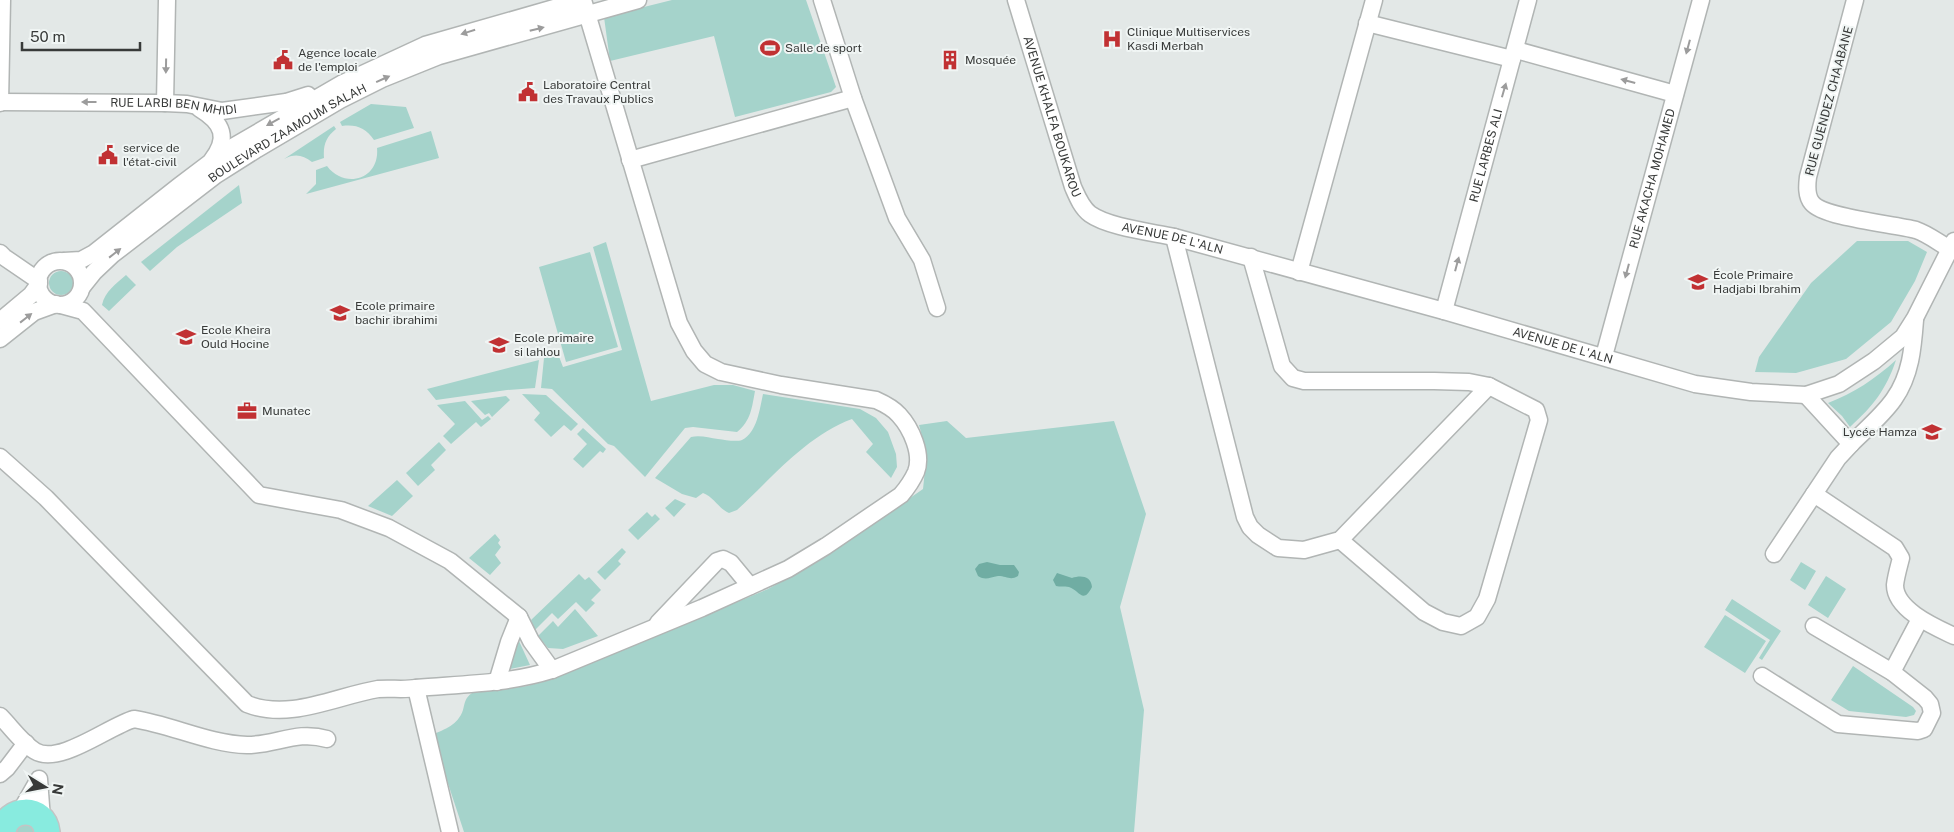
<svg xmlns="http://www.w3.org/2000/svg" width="1954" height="832" font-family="'Public Sans',sans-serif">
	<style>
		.green { fill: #a5d3cb }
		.water { fill: #70ada3 }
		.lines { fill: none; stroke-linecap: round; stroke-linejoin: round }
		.street-casing { stroke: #b1b5b4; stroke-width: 19 }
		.primary-casing { stroke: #c3c4c4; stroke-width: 28 }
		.street { stroke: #fff; stroke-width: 16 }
		.primary { stroke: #88ebdf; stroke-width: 25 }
		.oneway { fill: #9c9c9c }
		.labels { text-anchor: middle; stroke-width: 4; stroke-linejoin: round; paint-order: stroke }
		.poi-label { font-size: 12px; fill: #383a39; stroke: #f0f5f4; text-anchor: start }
		.street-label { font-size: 12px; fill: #383a39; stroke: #f0f5f4 }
	</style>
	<rect width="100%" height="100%" fill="#e3e8e7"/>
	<!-- green -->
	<path class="green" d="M 672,0 L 806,0 L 836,87 L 831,92 L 735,117 L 714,36 L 610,61 L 604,17 Z
		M 371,104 L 406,107 L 414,128 L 374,140 C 366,128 356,124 342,126 L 340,122 Z
		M 334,126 L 336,129 C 326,137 323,145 324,158 L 312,162 C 303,155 295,153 284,159 Z
		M 431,131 L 439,158 L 306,194 L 316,184 L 316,170 L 327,166 C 345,190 380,179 377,148 Z
		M 239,185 L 242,203 L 177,247 L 150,271 L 141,262 Z
		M 1857,241 L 1908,241 L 1927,252 L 1915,281 L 1891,322 L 1846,359 L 1796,373 L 1755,372 L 1759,357 L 1811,283 Z
		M 606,242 L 651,401 L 714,385 L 733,385 L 755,391 C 752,407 751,421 737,432 L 693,427 L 685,428 L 645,477 L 614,446 L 608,444 L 552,389 L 541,388 L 544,358 L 558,354 L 563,367 L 622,350 L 593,247 Z
		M 590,252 L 618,347 L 566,362 L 539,267 Z
		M49 283a12 12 0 1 1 24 0a12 12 0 1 1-24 0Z
		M 126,275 L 136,285 L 109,311 L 102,305 C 105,291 116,284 126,275 Z
		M 539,360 L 535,388 L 507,390 L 436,400 L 427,389 Z
		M 1896,360 C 1886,390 1873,406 1850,427 L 1842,416 L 1828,403 C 1854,393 1875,379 1896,360 Z
		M 522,394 L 546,395 L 578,424 L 571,431 L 564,425 L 551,437 L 534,420 L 540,413 Z
		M 763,394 L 860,409 L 876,418 L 888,432 L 896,454 L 897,467 L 891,478 L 866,452 L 873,444 L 852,419 C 806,436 772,478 737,510 L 729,513 C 719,509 714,497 703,493 L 696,498 L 682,494 L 655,478 L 691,437 C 701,435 709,438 718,439 C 725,440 736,442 742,440 C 757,433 760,408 763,394 Z
		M 506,396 L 510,400 L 492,417 L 489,413 L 485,415 L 471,401 Z
		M 465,401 L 482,420 L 488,416 L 491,419 L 481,427 L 476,422 L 451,444 L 443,436 L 455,424 L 437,405 Z
		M 947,421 L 966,438 L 1114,421 L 1146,514 L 1120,607 L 1144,710 L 1134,832 L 464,832 L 432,735 C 445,729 458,725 463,710 C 465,702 465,698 472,693 L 527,686 L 552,679 L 768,589 L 819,561 L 923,489 C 926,465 926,449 919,425 Z
		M 583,428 L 606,449 L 603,453 L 600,451 L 583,468 L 573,459 L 587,444 L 577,434 Z
		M 439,442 L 446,450 L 431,465 L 435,470 L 418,486 L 406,473 Z
		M 397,480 L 413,496 L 392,516 L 368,506 Z
		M 675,499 L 686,504 L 674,517 L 665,508 Z
		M 647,512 L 652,517 L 655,514 L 660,519 L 638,540 L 628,530 Z
		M 495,534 L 500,540 L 498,543 L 501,547 L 495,555 L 501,563 L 490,575 L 469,558 Z
		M 622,548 L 626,552 L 618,561 L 621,564 L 605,580 L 597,572 Z
		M 1801,562 L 1816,571 L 1805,590 L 1790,580 Z
		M 579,574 L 585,580 L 589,577 L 601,590 L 591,600 L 595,603 L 586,612 L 576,602 L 558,619 L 552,613 L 535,630 L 531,620 Z
		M 1826,576 L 1846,589 L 1828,618 L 1808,605 Z
		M 1732,599 L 1781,631 L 1762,660 L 1759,658 L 1770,640 L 1725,610 Z
		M 575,609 L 598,636 L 563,649 L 548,648 L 538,636 L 553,621 L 558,627 Z
		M 1725,615 L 1766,641 L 1745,673 L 1704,647 Z
		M 519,641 L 530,665 L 510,669 L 514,643 Z
		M 1853,666 L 1913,707 L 1916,711 L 1914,715 L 1906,717 L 1849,711 L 1831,700 Z
		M 30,823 L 36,832 L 14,832 L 18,825 Z"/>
	<!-- water -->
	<path class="water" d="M 987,562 L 1000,565 L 1014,565 L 1019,572 L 1018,576 C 1010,581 1007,576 998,576 C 990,577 986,581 978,576 L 975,569 L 979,564 Z
		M 1057,573 L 1072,578 C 1081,575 1091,576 1092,587 C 1083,605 1079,590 1069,587 C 1064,586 1060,587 1056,586 L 1053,580 Z"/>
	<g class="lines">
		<defs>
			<g id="street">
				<path d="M 822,0 L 853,98 L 897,218 L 922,260 L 937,308"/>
				<path id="s1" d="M 1016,0 L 1073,187 C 1077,196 1081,207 1090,214 C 1108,227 1151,232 1174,237 L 1444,311 L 1695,384 L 1751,392 L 1806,395 L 1839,384 L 1874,361 L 1903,337 L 1915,318 L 1954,241"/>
				<path d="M 1855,0 L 1808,177 C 1807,185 1806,196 1812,203 C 1824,218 1894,224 1916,230 C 1928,234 1939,243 1950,249"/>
				<path d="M 1367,23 L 1512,59"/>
				<path d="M 1516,50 L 1675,94"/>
				<path id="s2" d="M 0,102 L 165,103 L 187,104 L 222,111 L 286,102 L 308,95"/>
				<path d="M 0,103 L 2,0"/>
				<path d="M 165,103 L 167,0"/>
				<path d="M 200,109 C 223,123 229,138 212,160"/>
				<path d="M 630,160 L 853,98"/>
				<path d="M 1174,237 L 1245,517 L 1250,527 L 1258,535 L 1278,548 L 1304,550 L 1340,540 L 1489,386 L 1469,382 L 1434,381 L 1304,381 L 1293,378 L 1282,366 L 1251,257"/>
				<path d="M 0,253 L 4,257 L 39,281"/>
				<path d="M 64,261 L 81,260 L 94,253 L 179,186 L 224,152 L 343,83 L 425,45 L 582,0"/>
				<circle cx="60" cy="283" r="22"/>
				<path d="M 1299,272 L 1374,0"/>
				<path id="s3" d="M 82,287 L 94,272 L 112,255 L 216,175 L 257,149 L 340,100 L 382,79 L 439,56 L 638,0"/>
				<path d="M 61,305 L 83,311 L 259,495 L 341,510 L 389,528 L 450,561 L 519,617 L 531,641 L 552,670"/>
				<path id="s4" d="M 1444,311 L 1528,0"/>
				<path d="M 0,321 L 31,295 L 39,284"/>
				<path d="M 0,339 L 34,312 L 56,304"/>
				<path id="s5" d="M 1604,356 L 1701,0"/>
				<path d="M 1851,444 C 1865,430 1883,415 1894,399 C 1911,375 1913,347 1915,320"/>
				<path d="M 0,457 L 46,498 L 247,704 C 290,721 336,696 378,689 C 391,688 404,690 416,688 C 462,684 508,684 552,670 L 702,608 L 788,569 L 826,546 L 901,495 C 907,488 912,481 916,472 C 923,454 911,428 899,415 C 893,408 885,404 876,400 L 781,385 L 721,372 L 705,364 L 694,351 L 679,323 L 583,0"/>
				<path d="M 1814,494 L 1895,548 L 1901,558 C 1899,566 1896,576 1895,585 C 1895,610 1935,627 1954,636"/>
				<path d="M 1340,540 L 1424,612 L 1443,622 L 1461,626 L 1477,617 L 1487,599 L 1539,420 L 1536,410 L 1489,386"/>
				<path d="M 1774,554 L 1838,458 L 1851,444 L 1806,395"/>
				<path d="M 658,623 L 717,561 L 723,559 L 731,563 L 750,586"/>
				<path d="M 1892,672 L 1920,619"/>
				<path d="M 1762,676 L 1838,724 L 1918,731 L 1924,729 L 1932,713 L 1930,704 L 1925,698 L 1892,672 L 1814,626"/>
				<path d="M 497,682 L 509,642 L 519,617"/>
				<path d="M 416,688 L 450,832"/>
				<path d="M 0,716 C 11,727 22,743 35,751 C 59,766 109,726 134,719 C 172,725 209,744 247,745 C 276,745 297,730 327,739"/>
				<path d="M 0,774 L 7,768 L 26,743"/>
				<path d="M 20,812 L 39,779 L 42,819"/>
			</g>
			<path id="primary" d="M 3,832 C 7,806 44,805 47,832"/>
		</defs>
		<!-- street casing -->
		<use href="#street" class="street-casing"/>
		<!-- primary casing -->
		<use href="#primary" class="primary-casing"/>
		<!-- street -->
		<use href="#street" class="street"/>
		<!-- primary -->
		<use href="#primary" class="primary"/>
	</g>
	<!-- one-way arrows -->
	<defs><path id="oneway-solid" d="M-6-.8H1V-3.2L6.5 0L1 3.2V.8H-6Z" transform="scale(1.25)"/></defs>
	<g class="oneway">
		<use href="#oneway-solid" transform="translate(537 29) rotate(-14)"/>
		<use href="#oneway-solid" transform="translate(468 32) rotate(163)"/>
		<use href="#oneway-solid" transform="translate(1688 47) rotate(105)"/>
		<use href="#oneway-solid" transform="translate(166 66) rotate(91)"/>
		<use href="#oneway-solid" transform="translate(383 79) rotate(-24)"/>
		<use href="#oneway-solid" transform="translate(1628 81) rotate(-165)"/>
		<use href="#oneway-solid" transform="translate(1504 90) rotate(-74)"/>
		<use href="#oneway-solid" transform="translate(89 102) rotate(-180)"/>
		<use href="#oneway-solid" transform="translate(273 122) rotate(151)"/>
		<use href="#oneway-solid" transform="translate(115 253) rotate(-38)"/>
		<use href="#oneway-solid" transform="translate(1457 264) rotate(-75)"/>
		<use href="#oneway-solid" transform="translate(1627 271) rotate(105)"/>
		<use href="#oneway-solid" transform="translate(26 318) rotate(-38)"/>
	</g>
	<!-- icons -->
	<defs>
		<symbol id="hospital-bare" viewBox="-9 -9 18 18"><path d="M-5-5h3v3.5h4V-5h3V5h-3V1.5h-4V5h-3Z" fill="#c13133" stroke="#f0f5f4" stroke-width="2.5" paint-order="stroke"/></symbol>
		<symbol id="stadium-bare" viewBox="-9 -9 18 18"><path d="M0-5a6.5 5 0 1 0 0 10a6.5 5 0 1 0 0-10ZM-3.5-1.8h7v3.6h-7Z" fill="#c13133" stroke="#f0f5f4" stroke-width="2.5" paint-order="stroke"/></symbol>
		<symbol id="civic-bare" viewBox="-9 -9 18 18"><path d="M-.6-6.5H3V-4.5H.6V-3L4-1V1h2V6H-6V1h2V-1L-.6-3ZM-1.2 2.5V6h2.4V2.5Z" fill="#c13133" stroke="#f0f5f4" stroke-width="2.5" paint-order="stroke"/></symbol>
		<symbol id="building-bare" viewBox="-9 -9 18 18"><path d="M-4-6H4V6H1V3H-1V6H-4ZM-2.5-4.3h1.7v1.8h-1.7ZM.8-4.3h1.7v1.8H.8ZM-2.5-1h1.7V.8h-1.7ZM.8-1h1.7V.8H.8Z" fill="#c13133" stroke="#f0f5f4" stroke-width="2.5" paint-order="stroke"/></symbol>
		<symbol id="school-bare" viewBox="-9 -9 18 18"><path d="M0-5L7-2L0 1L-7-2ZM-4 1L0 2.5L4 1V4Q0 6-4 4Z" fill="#c13133" stroke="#f0f5f4" stroke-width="2.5" paint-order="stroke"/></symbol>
		<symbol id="office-bare" viewBox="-9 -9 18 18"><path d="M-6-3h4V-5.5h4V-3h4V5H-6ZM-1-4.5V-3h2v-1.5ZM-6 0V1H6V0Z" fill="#c13133" stroke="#f0f5f4" stroke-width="2.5" paint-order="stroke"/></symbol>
	</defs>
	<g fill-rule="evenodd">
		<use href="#hospital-bare" x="1098" y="25" width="28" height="28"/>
		<use href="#stadium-bare" x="756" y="34" width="28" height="28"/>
		<use href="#civic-bare" x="269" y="46" width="28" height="28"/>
		<use href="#building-bare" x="936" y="46" width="28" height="28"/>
		<use href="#civic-bare" x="514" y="78" width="28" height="28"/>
		<use href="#civic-bare" x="94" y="141" width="28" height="28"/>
		<use href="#school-bare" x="1684" y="268" width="28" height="28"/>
		<use href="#school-bare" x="326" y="299" width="28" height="28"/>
		<use href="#school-bare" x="172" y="323" width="28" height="28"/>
		<use href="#school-bare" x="485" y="331" width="28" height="28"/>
		<use href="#office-bare" x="233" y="397" width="28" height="28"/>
		<use href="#school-bare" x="1918" y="418" width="28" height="28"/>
	</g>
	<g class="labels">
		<!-- poi labels -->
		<g class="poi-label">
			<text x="1127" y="36">Clinique Multiservices<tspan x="1127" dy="14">Kasdi Merbah</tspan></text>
			<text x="785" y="52">Salle de sport</text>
			<text x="298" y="57">Agence locale<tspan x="298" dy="14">de l'emploi</tspan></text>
			<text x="965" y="64">Mosquée</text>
			<text x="543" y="89">Laboratoire Central<tspan x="543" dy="14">des Travaux Publics</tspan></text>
			<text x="123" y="152">service de<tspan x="123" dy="14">l'état-civil</tspan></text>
			<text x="1713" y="279">École Primaire<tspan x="1713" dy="14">Hadjabi Ibrahim</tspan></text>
			<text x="355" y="310">Ecole primaire<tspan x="355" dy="14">bachir ibrahimi</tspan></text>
			<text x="201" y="334">Ecole Kheira<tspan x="201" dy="14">Ould Hocine</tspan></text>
			<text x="514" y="342">Ecole primaire<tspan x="514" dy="14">si lahlou</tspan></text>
			<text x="262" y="415">Munatec</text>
			<text x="1917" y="436" text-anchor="end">Lycée Hamza</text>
		</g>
		<!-- street labels -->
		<g class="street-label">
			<text transform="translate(1829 101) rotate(-75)" y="4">RUE GUENDEZ CHAABANE</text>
			<text dy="4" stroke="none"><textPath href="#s2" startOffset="174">RUE LARBI BEN MHIDI</textPath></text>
			<text dy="4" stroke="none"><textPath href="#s1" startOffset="122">AVENUE KHALFA BOUKAROU</textPath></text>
			<text dy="4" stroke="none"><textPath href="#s3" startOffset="258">BOULEVARD ZAAMOUM SALAH</textPath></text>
			<text dy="4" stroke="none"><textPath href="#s4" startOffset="161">RUE LARBES ALI</textPath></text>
			<text dy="4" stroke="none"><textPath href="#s5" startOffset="184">RUE AKACHA MOHAMED</textPath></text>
			<text dy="4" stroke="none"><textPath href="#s1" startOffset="314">AVENUE DE L'ALN</textPath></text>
			<text dy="4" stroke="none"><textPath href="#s1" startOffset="719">AVENUE DE L'ALN</textPath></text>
		</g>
	</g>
	<!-- north arrow -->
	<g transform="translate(45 787) rotate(100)" stroke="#f0f5f4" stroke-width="4" paint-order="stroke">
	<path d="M0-4L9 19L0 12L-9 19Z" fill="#383a39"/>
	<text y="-8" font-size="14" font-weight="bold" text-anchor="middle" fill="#383a39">N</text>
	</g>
	<!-- scale -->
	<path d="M22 42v8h118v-8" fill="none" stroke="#383a39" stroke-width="2.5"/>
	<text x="30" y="42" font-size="15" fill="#383a39" stroke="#f0f5f4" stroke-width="4" paint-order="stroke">50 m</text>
</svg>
